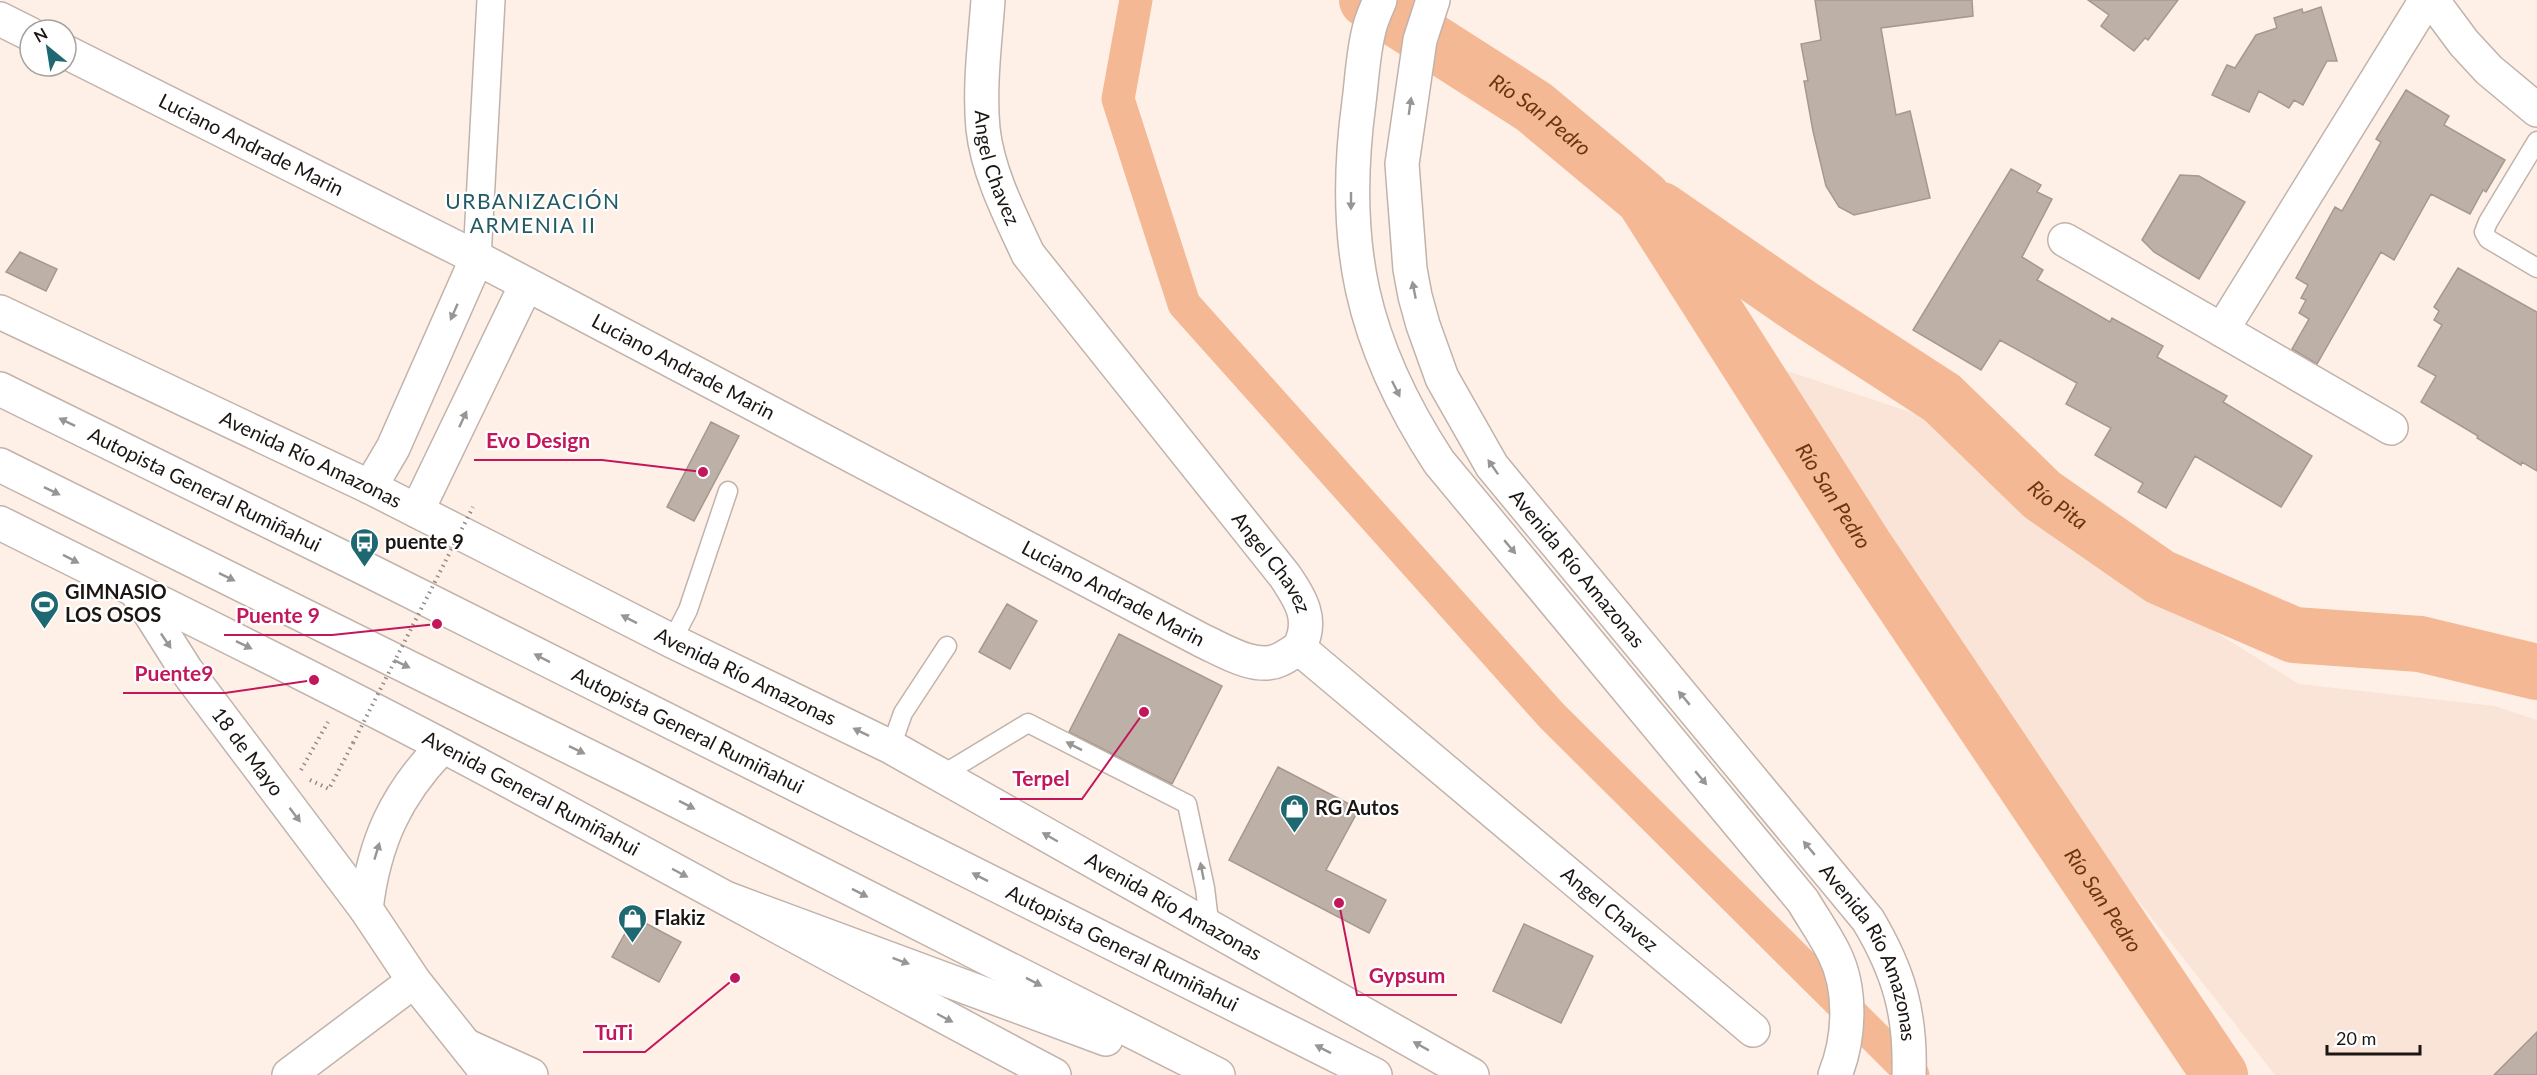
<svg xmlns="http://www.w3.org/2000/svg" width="2537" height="1075" font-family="Lato,sans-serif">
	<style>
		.built { fill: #fae4d7 }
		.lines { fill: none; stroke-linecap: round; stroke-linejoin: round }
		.canal { stroke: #f4b894; stroke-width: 33 }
		.river { stroke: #f4b894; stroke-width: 56 }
		.building { fill: #bdb0a7; stroke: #a59890; stroke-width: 1.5 }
		.service-casing { stroke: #c1b3ab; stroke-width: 21 }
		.pedestrian-casing { stroke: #c1b3ab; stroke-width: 30 }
		.minor-casing { stroke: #c1b3ab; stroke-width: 36 }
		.secondary-casing { stroke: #c1b3ab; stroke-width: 36 }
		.primary-casing { stroke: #c1b3ab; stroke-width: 36 }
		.trunk-casing { stroke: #c1b3ab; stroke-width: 36 }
		.path { stroke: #948a84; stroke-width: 4; stroke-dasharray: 1.5 4.5; stroke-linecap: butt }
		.service { stroke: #fff; stroke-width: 18 }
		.pedestrian { stroke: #fff; stroke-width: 27 }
		.minor { stroke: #fff; stroke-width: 33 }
		.secondary { stroke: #fff; stroke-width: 33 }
		.primary { stroke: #fff; stroke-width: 33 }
		.trunk { stroke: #fff; stroke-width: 33 }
		.path-bridge { stroke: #948a84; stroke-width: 4; stroke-dasharray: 1.5 4.5; stroke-linecap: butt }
		.oneway { fill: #989695 }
		.labels { text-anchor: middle; stroke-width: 4.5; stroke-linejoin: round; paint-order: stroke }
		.street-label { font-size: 20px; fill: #1b1613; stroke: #fff }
		.poi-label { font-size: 20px; font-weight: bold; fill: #1b1613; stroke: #fff; text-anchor: start }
		.water-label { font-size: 21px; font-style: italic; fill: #6c360d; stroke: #fff }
		.neighbourhood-label { font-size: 21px; letter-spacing: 1.5px; fill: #225b64; stroke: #fff }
		.leader { fill: none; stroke: #c2185b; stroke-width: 2 }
		.callout-dot { fill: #c2185b; stroke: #fff; stroke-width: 2 }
		.callout-label { font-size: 21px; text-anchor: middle; font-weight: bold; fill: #c2185b; stroke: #fff; stroke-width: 4.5; stroke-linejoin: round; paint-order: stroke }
	</style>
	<rect width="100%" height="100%" fill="#fef0e7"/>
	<!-- built -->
	<path class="built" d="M 1764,363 L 1937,421 L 2044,525 L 2299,684 L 2495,706 L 2537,720 L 2537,1075 L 2275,1075 L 2121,879 L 1963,669 L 1763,389 Z"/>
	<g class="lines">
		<!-- canal -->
		<path class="canal" d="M 1136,0 L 1118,99 L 1184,304 L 1551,715 L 1913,1075"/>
		<!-- river -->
		<g class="river">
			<path id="s1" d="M 1367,0 L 1534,107 L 1643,198 L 1864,545 L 2220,1075"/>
			<path id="s2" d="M 1661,210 L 1803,308 L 1942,398 L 2042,495 L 2160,577 L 2294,635 L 2420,644 L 2537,672"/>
		</g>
	</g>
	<!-- building -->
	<path class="building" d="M 1815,0 L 1972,0 L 1973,16 L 1881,28 L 1896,115 L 1910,111 L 1930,198 L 1854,215 L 1839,207 L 1826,186 L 1813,131 L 1804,81 L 1808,81 L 1801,44 L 1821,40 Z
		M 2088,0 L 2178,0 L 2148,40 L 2145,38 L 2134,51 L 2101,26 L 2109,15 Z
		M 2321,7 L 2337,61 L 2327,61 L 2303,105 L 2294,100 L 2289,108 L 2259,91 L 2249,112 L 2212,95 L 2227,65 L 2235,68 L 2256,35 L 2277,28 L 2274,18 L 2302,9 L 2303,13 Z
		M 2406,90 L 2449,116 L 2444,125 L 2505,160 L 2486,192 L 2483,190 L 2470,214 L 2431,194 L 2394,260 L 2381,252 L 2317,364 L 2292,349 L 2309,319 L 2299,313 L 2306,300 L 2301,298 L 2308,285 L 2296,278 L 2335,207 L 2342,211 L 2381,142 L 2376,139 Z
		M 2011,169 L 2041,185 L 2037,192 L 2052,199 L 2022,257 L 2043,270 L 2037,280 L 2110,322 L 2112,318 L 2163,346 L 2157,357 L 2227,396 L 2223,402 L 2312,456 L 2281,507 L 2195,456 L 2166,508 L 2138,492 L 2143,483 L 2095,455 L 2111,428 L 2066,404 L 2077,383 L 2000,340 L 1981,370 L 1913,330 Z
		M 2180,175 L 2199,176 L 2245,202 L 2199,279 L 2154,252 L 2142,240 Z
		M 20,252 L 57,269 L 46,291 L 6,272 Z
		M 2458,268 L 2537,312 L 2537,471 L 2522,462 L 2521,465 L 2477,438 L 2478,436 L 2421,402 L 2436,376 L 2418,366 L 2442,325 L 2434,320 L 2439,311 L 2434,307 Z
		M 711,422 L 739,436 L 694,521 L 667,507 Z
		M 1007,604 L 1037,621 L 1010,669 L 979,652 Z
		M 1119,634 L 1222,686 L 1172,784 L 1069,732 Z
		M 1278,767 L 1359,809 L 1326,870 L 1386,900 L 1369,933 L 1229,860 Z
		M 634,917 L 681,942 L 659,982 L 612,957 Z
		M 1524,924 L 1593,956 L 1561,1023 L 1493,991 Z
		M 2537,1032 L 2537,1075 L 2494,1075 Z"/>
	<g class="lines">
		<defs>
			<path id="service" d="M 2537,141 L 2488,222 L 2484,232 L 2488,239 L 2537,268
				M 672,641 L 688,610 L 728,491
				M 891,747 L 903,713 L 947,646
				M 942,775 L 1028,723 L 1187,804 L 1205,888 L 1210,929"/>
			<path id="pedestrian" d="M 477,258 L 491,0"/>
			<g id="minor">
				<path id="s3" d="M 988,0 C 985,42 979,86 983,129 C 988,173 1010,215 1028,254 L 1285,576 C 1301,600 1314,620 1299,648"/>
				<path d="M 2432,0 L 2464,43 L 2489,70 L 2537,110"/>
				<path d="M 0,19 L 30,34"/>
				<path id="s4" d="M 66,52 L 477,258 L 1203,641 C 1223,650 1256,671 1279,660 C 1286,657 1293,652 1299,648"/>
				<path d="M 2065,240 L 2222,330"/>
				<path d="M 2391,428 L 2222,330 L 2426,0"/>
				<path d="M 370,487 L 393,448 L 477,258"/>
				<path d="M 417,511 L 526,285"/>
				<path id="s5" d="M 136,591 L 186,670 L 366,909 L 414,981 L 489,1075"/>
				<path id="s6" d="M 1299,648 L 1753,1030"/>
				<path d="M 366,909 C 374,842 396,794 443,746"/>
				<path d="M 469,1047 L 531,1075"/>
				<path d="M 289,1075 L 414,981"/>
			</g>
			<g id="secondary">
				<path d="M 1380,0 C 1376,10 1371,20 1369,30 C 1363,53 1362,79 1359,102 C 1340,243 1361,343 1439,462 L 1803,901 C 1813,918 1825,935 1834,953 C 1852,989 1850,1038 1835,1075"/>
				<path id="s7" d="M 1433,0 L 1420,40 L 1402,164 L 1410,269 L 1415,296 L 1423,325 L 1442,378 L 1492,466 L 1868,920 C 1899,972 1911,1014 1909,1075"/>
				<path id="s8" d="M 0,312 L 370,487 L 672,641 L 891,747 L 1472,1075"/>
			</g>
			<g id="primary">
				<path id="s9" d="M 0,523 C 148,597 297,669 443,746 C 648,854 849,967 1054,1075"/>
			</g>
			<g id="trunk">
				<path id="s10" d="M 0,389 L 364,568 L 1375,1075"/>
				<path d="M 0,465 L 634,779 L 1218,1075"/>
				<path d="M 728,899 L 1106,1039"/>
			</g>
		</defs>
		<!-- service casing -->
		<use href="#service" class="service-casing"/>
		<!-- pedestrian casing -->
		<use href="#pedestrian" class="pedestrian-casing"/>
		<!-- minor casing -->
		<use href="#minor" class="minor-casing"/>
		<!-- secondary casing -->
		<use href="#secondary" class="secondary-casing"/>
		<!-- primary casing -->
		<use href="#primary" class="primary-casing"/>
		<!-- trunk casing -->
		<use href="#trunk" class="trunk-casing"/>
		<!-- path -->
		<path class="path" d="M 301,770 L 328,722
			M 310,780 L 329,789 L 353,743"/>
		<!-- service -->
		<use href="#service" class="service"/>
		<!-- pedestrian -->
		<use href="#pedestrian" class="pedestrian"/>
		<!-- minor -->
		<use href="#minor" class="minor"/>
		<!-- secondary -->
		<use href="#secondary" class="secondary"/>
		<!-- primary -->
		<use href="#primary" class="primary"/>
		<!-- trunk -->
		<use href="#trunk" class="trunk"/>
		<!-- path-bridge -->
		<path class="path-bridge" d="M 353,743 L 473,507"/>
	</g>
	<!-- one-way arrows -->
	<defs><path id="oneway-solid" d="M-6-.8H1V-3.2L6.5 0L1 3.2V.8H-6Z" transform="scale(1.5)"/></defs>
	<g class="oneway">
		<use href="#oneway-solid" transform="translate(1410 106) rotate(-82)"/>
		<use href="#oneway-solid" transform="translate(1351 201) rotate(90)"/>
		<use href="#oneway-solid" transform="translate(1414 290) rotate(-101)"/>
		<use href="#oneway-solid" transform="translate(454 312) rotate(114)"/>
		<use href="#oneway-solid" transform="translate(1396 389) rotate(64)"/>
		<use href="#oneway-solid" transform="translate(463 419) rotate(-65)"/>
		<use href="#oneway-solid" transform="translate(67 422) rotate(-154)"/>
		<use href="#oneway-solid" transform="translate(1493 467) rotate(-125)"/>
		<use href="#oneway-solid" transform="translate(52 491) rotate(26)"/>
		<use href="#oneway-solid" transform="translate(1510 547) rotate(50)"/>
		<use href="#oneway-solid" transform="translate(71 559) rotate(27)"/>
		<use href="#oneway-solid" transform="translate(227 577) rotate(26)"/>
		<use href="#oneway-solid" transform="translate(629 619) rotate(-153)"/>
		<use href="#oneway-solid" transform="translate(166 641) rotate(56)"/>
		<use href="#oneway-solid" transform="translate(244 645) rotate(26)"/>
		<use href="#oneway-solid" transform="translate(542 658) rotate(-153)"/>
		<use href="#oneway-solid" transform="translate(402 664) rotate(26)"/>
		<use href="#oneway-solid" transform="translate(1684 698) rotate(-130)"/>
		<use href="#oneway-solid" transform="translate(861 732) rotate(-154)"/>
		<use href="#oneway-solid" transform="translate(1074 746) rotate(-153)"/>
		<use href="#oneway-solid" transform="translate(577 750) rotate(26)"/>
		<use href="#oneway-solid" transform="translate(1701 778) rotate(50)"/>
		<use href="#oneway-solid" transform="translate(687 805) rotate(27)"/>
		<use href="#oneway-solid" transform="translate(295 815) rotate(53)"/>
		<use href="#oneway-solid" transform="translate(1050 837) rotate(-150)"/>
		<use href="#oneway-solid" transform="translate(1809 848) rotate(-130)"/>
		<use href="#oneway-solid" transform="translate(377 851) rotate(-73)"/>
		<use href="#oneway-solid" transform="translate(1202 871) rotate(-101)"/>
		<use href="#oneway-solid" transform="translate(680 873) rotate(28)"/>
		<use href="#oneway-solid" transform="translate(980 877) rotate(-153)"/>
		<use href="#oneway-solid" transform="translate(860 893) rotate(27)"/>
		<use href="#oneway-solid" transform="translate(901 961) rotate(20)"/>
		<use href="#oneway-solid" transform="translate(1034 982) rotate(27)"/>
		<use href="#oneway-solid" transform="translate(945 1018) rotate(28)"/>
		<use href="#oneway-solid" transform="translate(1421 1046) rotate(-151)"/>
		<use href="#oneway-solid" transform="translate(1323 1049) rotate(-153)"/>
	</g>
	<!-- icons -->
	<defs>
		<symbol id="bus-pin" viewBox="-11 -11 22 30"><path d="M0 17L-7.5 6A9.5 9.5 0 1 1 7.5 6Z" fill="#1e6872" stroke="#fff"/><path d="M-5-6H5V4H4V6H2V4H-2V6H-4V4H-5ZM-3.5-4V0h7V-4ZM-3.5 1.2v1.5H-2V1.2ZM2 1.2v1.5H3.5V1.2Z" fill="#fff"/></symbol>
		<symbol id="stadium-pin" viewBox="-11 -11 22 30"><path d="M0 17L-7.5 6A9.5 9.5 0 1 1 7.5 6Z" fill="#1e6872" stroke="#fff"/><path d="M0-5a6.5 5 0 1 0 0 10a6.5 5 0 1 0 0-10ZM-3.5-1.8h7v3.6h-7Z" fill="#fff"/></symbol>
		<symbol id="shop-pin" viewBox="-11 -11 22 30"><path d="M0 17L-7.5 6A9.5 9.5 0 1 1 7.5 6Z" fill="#1e6872" stroke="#fff"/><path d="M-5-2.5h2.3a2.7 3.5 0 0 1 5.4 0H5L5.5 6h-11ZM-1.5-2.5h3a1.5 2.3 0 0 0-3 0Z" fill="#fff"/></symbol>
	</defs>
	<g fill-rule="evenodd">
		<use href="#bus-pin" x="348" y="526" width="33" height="45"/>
		<use href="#stadium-pin" x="28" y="588" width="33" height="45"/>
		<use href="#shop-pin" x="1278" y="792" width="33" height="45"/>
		<use href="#shop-pin" x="616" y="902" width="33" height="45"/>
	</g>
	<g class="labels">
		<!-- street labels -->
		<g class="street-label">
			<text dy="7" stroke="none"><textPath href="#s4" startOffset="207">Luciano Andrade Marin</textPath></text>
			<text dy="7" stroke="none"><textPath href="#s3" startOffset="170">Angel Chavez</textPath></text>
			<text dy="7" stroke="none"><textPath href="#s4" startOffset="693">Luciano Andrade Marin</textPath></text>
			<text dy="7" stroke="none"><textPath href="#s8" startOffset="344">Avenida Río Amazonas</textPath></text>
			<text dy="7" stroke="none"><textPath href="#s10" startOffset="228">Autopista General Rumiñahui</textPath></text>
			<text dy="7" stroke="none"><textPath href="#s3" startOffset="656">Angel Chavez</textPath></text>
			<text dy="7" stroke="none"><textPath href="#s7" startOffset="621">Avenida Río Amazonas</textPath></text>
			<text dy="7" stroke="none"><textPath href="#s4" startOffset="1179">Luciano Andrade Marin</textPath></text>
			<text dy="7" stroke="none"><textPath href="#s8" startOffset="830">Avenida Río Amazonas</textPath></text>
			<text dy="7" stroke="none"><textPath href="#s10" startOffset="768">Autopista General Rumiñahui</textPath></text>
			<text dy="7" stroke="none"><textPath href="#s5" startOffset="196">18 de Mayo</textPath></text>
			<text dy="7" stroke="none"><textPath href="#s9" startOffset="596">Avenida General Rumiñahui</textPath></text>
			<text dy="7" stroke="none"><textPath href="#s8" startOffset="1316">Avenida Río Amazonas</textPath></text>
			<text dy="7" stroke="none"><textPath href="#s6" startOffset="406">Angel Chavez</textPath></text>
			<text dy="7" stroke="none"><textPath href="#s10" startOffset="1254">Autopista General Rumiñahui</textPath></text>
			<text dy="7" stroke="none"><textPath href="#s7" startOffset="1107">Avenida Río Amazonas</textPath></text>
		</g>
		<!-- poi labels -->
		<g class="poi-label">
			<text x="385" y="549">puente 9</text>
			<text x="65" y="599">GIMNASIO<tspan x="65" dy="23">LOS OSOS</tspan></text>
			<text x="1315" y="815">RG Autos</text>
			<text x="654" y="925">Flakiz</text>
		</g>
		<!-- water labels -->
		<g class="water-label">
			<text dy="7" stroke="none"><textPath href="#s1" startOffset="208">Río San Pedro</textPath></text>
			<text dy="7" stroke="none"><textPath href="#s1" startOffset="694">Río San Pedro</textPath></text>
			<text dy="7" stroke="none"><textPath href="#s2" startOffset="496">Río Pita</textPath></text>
			<text dy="7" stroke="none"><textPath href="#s1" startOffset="1180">Río San Pedro</textPath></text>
		</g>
		<!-- neighbourhood labels -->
		<g class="neighbourhood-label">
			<text x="533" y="209">URBANIZACIÓN<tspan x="533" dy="24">ARMENIA II</tspan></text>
		</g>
	</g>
	<!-- callouts -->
	<path class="leader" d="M703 472L602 460H474M437 624L332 635H224M314 680L225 693H123M1144 712L1082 799H1000M1339 903L1357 995H1457M735 978L645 1052H583"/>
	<g class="callout-dot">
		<circle cx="703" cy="472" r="6"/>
		<circle cx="437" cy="624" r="6"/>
		<circle cx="314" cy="680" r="6"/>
		<circle cx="1144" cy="712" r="6"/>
		<circle cx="1339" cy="903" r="6"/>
		<circle cx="735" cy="978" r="6"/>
	</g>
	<g class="callout-label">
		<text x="538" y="448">Evo Design</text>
		<text x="278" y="623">Puente 9</text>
		<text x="174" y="681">Puente9</text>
		<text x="1041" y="786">Terpel</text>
		<text x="1407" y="983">Gypsum</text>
		<text x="614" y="1040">TuTi</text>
	</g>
	<!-- north arrow -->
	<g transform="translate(48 48) rotate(330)"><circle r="28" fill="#ffffff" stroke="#a4a2a1" stroke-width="1.5"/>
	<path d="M0-4.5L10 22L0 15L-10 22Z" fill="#1e6872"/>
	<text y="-9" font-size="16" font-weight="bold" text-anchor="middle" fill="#1b1613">N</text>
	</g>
	<!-- scale -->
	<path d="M2327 1045v9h93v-9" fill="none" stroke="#1b1613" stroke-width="3"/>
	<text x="2336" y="1045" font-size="18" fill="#1b1613" stroke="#ffffff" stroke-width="4.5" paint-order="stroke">20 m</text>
</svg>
